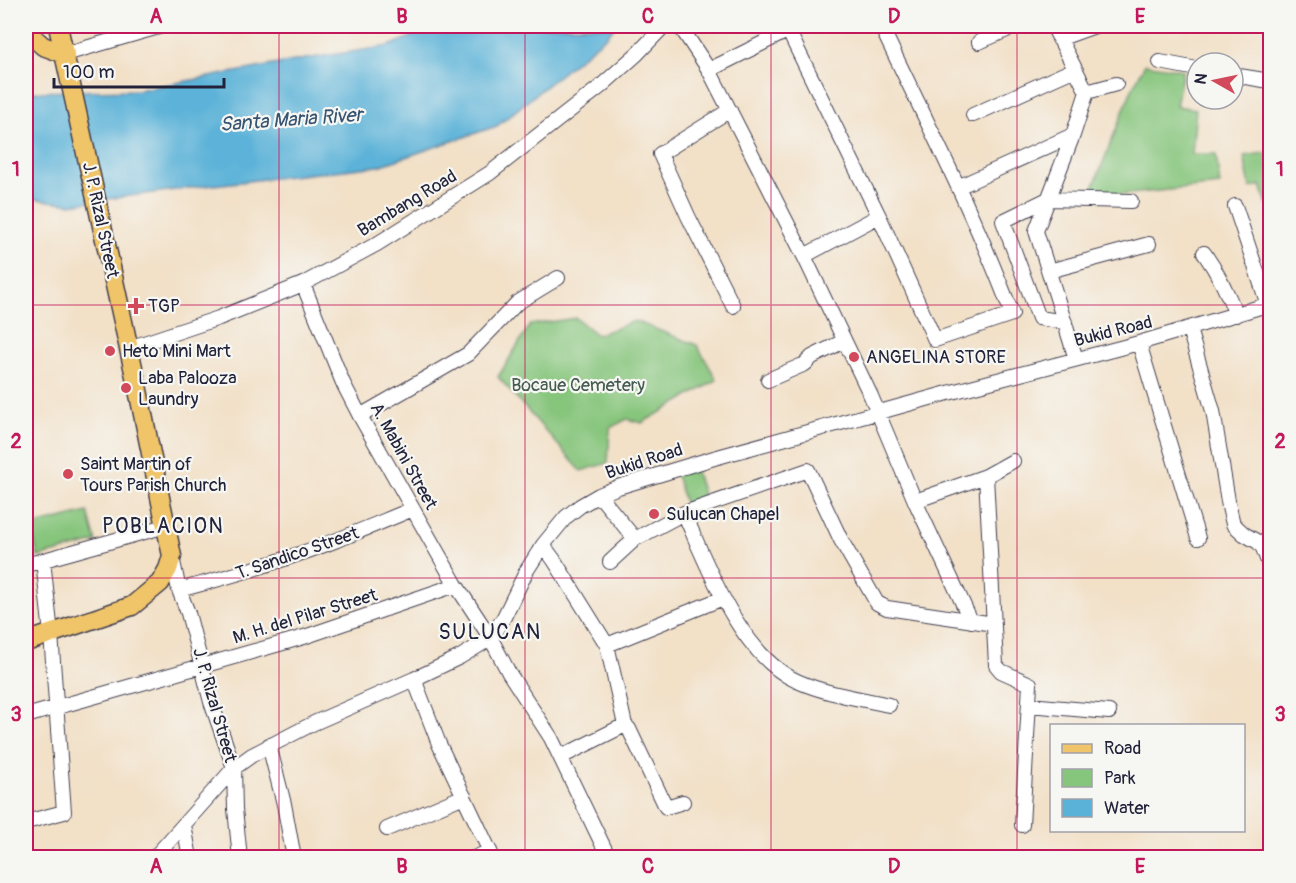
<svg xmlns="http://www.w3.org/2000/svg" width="1296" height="883" font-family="Pangolin,sans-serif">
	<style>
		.green { fill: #86c57c; stroke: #54745c; stroke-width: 1.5 }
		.water { fill: #5bb2d8; stroke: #3e6a8a; stroke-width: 1.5 }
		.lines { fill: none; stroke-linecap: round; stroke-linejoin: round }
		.minor-casing { stroke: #413e50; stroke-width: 16 }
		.major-casing { stroke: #413e50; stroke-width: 21 }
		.minor { stroke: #fff; stroke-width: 14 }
		.major { stroke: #f0c469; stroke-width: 18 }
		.grid { fill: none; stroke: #c2185b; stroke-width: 1.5; stroke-opacity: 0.55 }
		.poi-dot { fill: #d1495b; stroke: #f6f6f2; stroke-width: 2 }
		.labels { text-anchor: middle; stroke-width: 4.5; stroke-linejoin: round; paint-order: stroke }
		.street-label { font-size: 18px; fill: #22223b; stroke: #f6f6f2 }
		.poi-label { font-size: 18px; fill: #22223b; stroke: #f6f6f2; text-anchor: start }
		.park-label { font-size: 18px; fill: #455b52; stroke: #f6f6f2 }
		.water-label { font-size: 20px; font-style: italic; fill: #365472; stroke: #f6f6f2 }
		.quarter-label { font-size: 21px; letter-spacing: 1.5px; fill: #22223b; stroke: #f6f6f2 }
		.neatline { fill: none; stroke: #c2185b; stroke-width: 2 }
		.grid-label { font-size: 20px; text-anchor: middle; font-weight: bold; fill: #c2185b }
	</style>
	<rect width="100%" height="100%" fill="#f6f6f2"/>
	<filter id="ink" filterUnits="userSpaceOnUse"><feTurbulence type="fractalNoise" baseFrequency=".0167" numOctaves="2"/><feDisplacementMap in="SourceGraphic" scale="12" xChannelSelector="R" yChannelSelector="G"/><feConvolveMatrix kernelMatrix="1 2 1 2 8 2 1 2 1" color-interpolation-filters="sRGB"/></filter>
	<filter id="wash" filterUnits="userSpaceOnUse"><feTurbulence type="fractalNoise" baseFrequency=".008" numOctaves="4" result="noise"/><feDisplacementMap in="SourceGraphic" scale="24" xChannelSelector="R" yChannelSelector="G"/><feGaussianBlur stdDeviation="1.35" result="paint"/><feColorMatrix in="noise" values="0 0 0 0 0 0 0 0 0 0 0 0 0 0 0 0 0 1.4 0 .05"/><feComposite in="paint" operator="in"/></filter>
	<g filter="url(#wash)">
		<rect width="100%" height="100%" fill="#f2e0c7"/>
		<!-- green -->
		<path class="green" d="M 1145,64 L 1183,70 L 1176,106 L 1196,109 L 1192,154 L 1216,154 L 1220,185 L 1089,198 L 1132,89 Z
			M 1270,152 L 1270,204 L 1267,205 L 1261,185 L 1250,188 L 1244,156 Z
			M 576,318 L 597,335 L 635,321 L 697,345 L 717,380 L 642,423 L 627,419 L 610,428 L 608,463 L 581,471 L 498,377 L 530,325 Z
			M 695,469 L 706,504 L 687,510 L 676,475 Z
			M 88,512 L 96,542 L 38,557 L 31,526 Z"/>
		<!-- water -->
		<path class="water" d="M 437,26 L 615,26 L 607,36 L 497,126 L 379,166 L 205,186 L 71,204 L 26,198 L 26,92 L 138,90 L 305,59 L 389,46 Z"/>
	</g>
	<g filter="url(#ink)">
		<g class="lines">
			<defs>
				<path id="minor" d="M 680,26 L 709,70 L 804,256 L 871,396 L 915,501 L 971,621
					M 1053,26 L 1087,92 L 1073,135 L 1036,231 L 1076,359
					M 788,30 L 879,216 L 935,340 L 1012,314 C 975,215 926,121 881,26
					M 1059,39 L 1095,26
					M 979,42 L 1016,26
					M 65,54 L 162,26
					M 1160,62 L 1197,69
					M 709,70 L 797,26
					M 1233,75 L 1270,81
					M 1087,92 L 1116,84
					M 730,110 L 660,154 L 688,216 L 733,306
					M 973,115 L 1075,69
					M 958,187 L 1073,135
					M 1235,206 L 1268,305
					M 1204,253 C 1218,273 1228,293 1236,315
					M 804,256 L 879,216
					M 1049,271 L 1149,244
					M 303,284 L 343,383 L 360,416 L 456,585 L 490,637 L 509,673 L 551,738 L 609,858
					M 1065,322 L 1039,318 L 1003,221 L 1048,199 L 1131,201
					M 1189,329 L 1213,411 L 1229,507 L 1233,524 L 1244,534 L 1258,542 L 1263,548 L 1270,567
					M 1139,343 L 1198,538
					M 129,348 L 219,318 L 303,284 L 377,244 L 490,173 L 600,87 L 637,54 L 664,26
					M 768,380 L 805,364 L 812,357 L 844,341
					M 360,416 L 468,354 L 517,303 L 558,278
					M 986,476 L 996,665 L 1001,671 L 1030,684 L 1022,825
					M 599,495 L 635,539 L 610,562
					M 915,501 L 986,476 L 1013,461
					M 684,513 C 708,567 740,655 797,681 C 826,694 858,698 889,705
					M 635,539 L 684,513 L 808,470 L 841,540 L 877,603 L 887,608 L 994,624
					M 543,545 L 554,560 L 607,645 L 625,725
					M 172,557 L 179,590 L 188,613 L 211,702 L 234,768 L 235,809 L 240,858
					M 26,565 L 166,526
					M 179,590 C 221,579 262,567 302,553 C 340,540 376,524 413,509
					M 607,645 L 723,598
					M 414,679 L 439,744 L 493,858
					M 1029,705 L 1109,712
					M 26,716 L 304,637 L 456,585
					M 269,745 L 284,804 L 294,858
					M 561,757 L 625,725 L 629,729 L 666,807 L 683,802
					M 26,822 L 64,812 L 51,634 L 43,560
					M 184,825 L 190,858
					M 387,829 L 464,796
					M 154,858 L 234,768 L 252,755 L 314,723 L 414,679 L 460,657 L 483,643 L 493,634 L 504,617 L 527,570 L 543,545 L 566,517 L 580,506 L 599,495 L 618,487 L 714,458 L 948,393 L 1139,343 L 1270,304
					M 474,858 L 490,851"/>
				<path id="major" d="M 26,31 L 43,46 L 65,54
					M 26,642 L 132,606 L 160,583 L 168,569 L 172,556 L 138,390 L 58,26"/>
			</defs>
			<!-- minor casing -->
			<use href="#minor" class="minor-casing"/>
			<!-- major casing -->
			<use href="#major" class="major-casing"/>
			<!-- minor -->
			<use href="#minor" class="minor"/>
			<!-- major -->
			<use href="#major" class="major"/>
		</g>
	</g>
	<!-- grid -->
	<path class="grid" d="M 279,26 L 279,858M 525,26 L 525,858M 771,26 L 771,858M 1017,26 L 1017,858M 26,305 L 1270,305M 26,578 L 1270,578"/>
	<!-- markers -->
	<g class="poi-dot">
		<path d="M133 297h6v6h6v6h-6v6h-6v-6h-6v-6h6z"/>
		<circle cx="110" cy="351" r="6"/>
		<circle cx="854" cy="357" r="6"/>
		<circle cx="126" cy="388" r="6"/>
		<circle cx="68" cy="474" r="6"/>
		<circle cx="654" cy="514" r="6"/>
	</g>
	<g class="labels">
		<!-- street labels -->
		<g class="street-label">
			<text transform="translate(407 203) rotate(-31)" y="6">Bambang Road</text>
			<text transform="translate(101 220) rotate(78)" y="6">J. P. Rizal Street</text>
			<text transform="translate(1113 331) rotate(-14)" y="6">Bukid Road</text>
			<text transform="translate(404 456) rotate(61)" y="6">A. Mabini Street</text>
			<text transform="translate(644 461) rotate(-18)" y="6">Bukid Road</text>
			<text transform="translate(297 553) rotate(-19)" y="6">T. Sandico Street</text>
			<text transform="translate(305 616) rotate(-17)" y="6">M. H. del Pilar Street</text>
			<text transform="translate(215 705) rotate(74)" y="6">J. P. Rizal Street</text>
		</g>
		<!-- poi labels -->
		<g class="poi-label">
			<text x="148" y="312">TGP</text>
			<text x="122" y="357">Heto Mini Mart</text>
			<text x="866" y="363">ANGELINA STORE</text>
			<text x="138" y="384">Laba Palooza<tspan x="138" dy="21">Laundry</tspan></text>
			<text x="80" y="470">Saint Martin of<tspan x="80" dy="21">Tours Parish Church</tspan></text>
			<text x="666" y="520">Sulucan Chapel</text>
		</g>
		<!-- park labels -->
		<g class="park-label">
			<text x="578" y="391">Bocaue Cemetery</text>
		</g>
		<!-- water labels -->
		<g class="water-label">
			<text transform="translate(291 119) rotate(-4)" y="7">Santa Maria River</text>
		</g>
		<!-- quarter labels -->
		<g class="quarter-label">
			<text x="163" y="533">POBLACION</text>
			<text x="490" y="639">SULUCAN</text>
		</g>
	</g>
	<!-- margin -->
	<rect width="1296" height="883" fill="none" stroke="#f6f6f2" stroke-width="66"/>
	<!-- legend -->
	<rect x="1050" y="724" width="195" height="108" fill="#f6f6f2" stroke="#a1a1a9" stroke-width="1.5"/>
	<rect x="1062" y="744" width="30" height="9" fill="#f0c469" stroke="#a1a1a9" stroke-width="1.5"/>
	<text x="1104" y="754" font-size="18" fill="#22223b">Road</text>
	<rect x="1062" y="769" width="30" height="18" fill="#86c57c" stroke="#a1a1a9" stroke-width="1.5"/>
	<text x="1104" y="784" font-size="18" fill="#22223b">Park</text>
	<rect x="1062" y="799" width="30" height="18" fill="#5bb2d8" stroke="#a1a1a9" stroke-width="1.5"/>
	<text x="1104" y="814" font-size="18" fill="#22223b">Water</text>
	<!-- north arrow -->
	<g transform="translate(1215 81) rotate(279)"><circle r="28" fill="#f6f6f2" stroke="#a1a1a9" stroke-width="1.5"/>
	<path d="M0-4.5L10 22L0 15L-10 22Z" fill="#d1495b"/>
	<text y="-9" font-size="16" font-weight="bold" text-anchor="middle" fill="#22223b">N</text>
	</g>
	<!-- scale -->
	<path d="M54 78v9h170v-9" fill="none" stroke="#22223b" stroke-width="3"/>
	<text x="63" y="78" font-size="18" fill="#22223b" stroke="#f6f6f2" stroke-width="4.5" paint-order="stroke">100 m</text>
	<rect x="33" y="33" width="1230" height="817" class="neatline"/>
	<g class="grid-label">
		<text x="156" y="23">A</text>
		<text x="402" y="23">B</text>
		<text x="648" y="23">C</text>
		<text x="894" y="23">D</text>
		<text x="1140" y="23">E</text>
		<text x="16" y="176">1</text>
		<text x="1280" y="176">1</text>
		<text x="16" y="448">2</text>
		<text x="1280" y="448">2</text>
		<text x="16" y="721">3</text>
		<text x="1280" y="721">3</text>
		<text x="156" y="873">A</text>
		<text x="402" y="873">B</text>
		<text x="648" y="873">C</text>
		<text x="894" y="873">D</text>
		<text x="1140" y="873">E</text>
	</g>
</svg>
